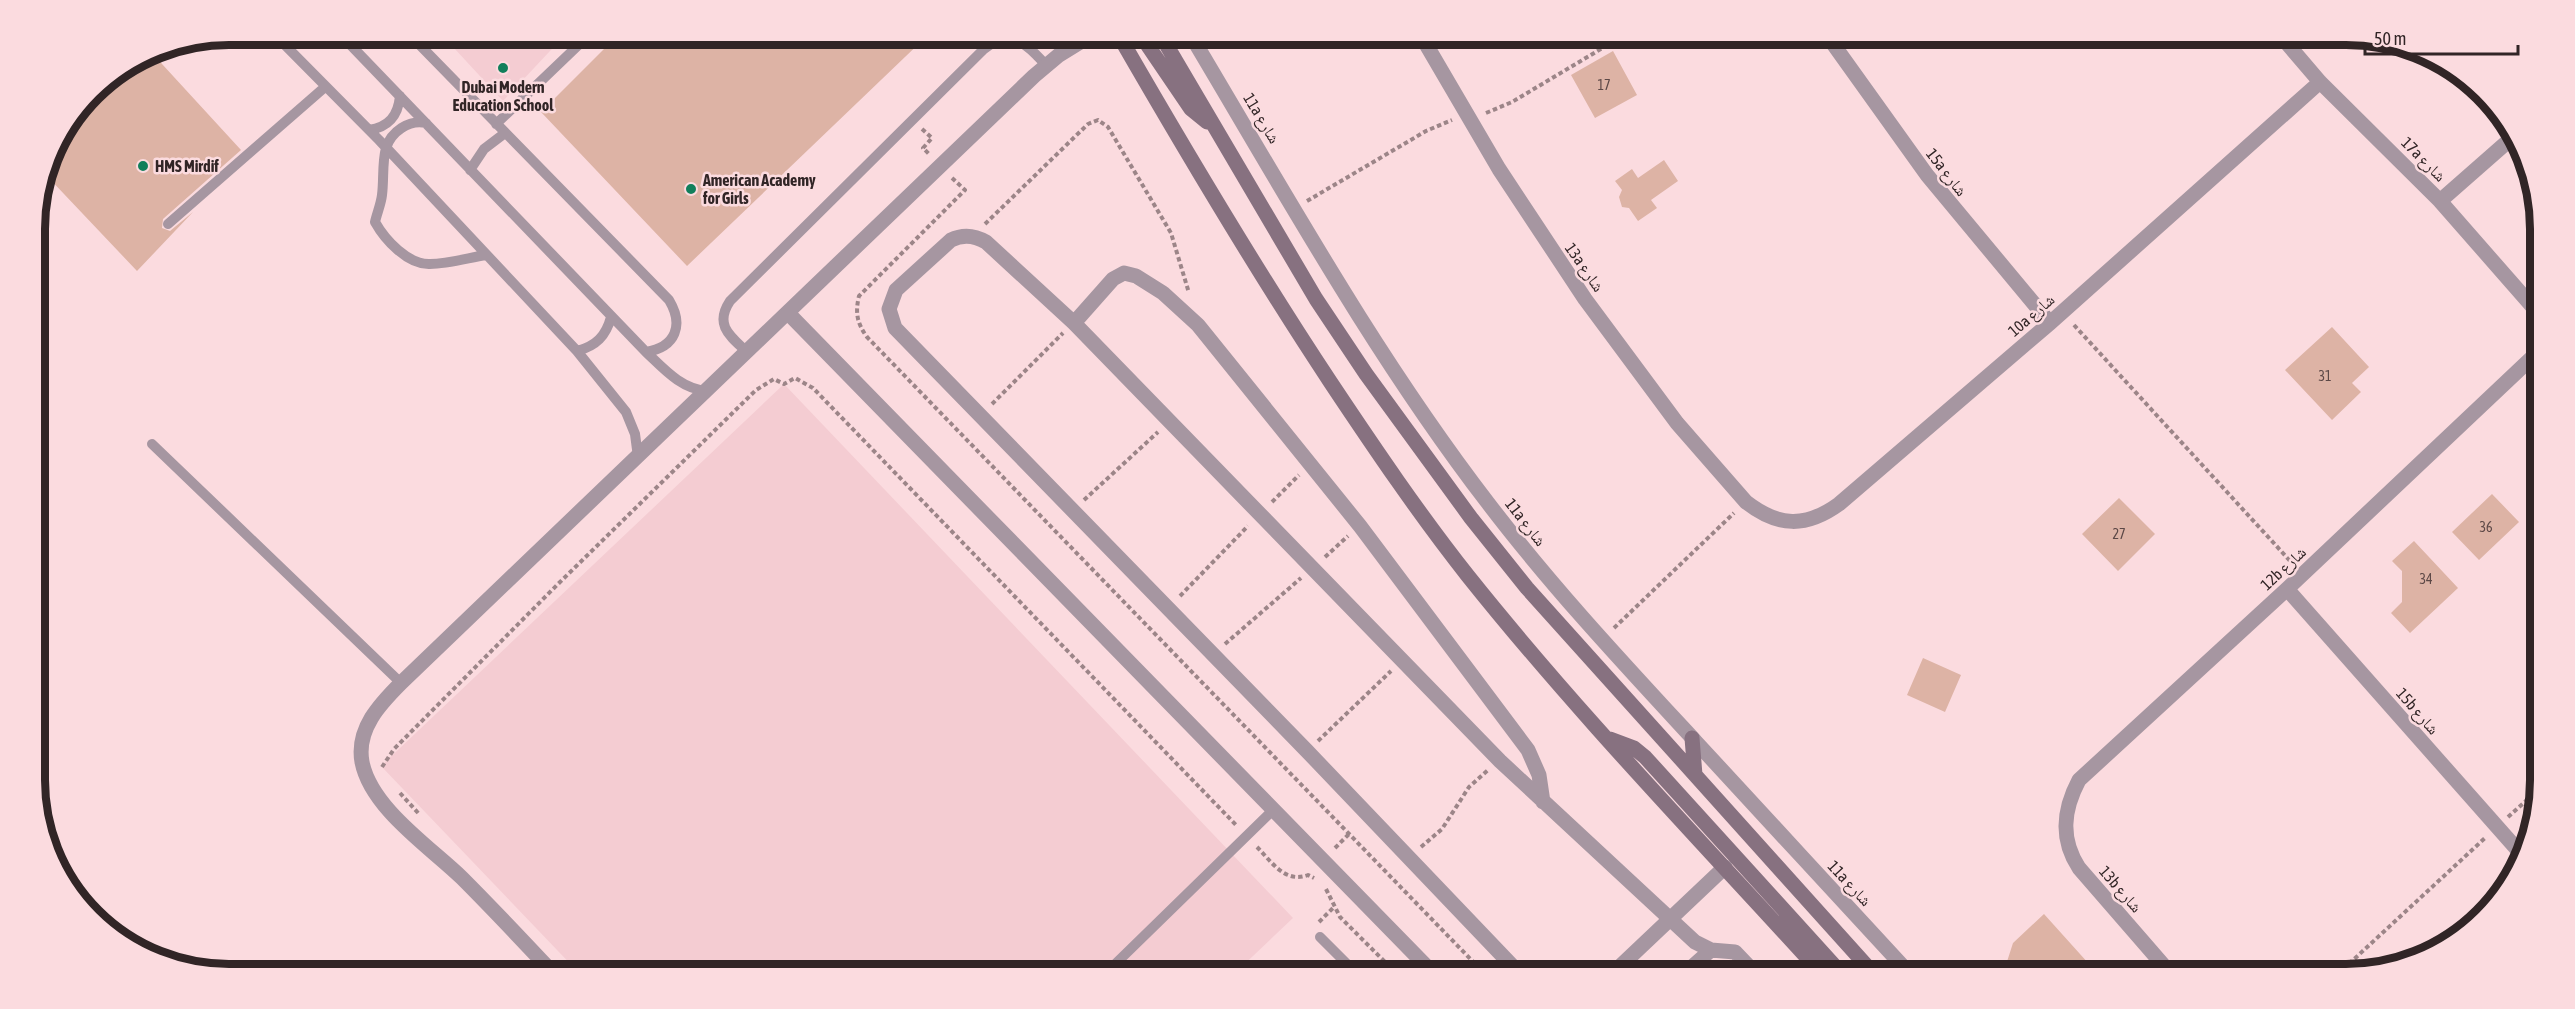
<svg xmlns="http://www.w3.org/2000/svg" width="2575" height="1009" font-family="'Asap Condensed','Noto Naskh Arabic',sans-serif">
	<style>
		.built { fill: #f4ccd2 }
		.building { fill: #ddb3a5 }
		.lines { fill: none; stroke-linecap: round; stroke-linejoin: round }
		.path { stroke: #9c8588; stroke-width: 4; stroke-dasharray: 4.5 3; stroke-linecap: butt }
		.lane { stroke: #a696a1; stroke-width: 10 }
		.street { stroke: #a696a1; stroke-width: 15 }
		.secondary { stroke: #877180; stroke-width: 15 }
		.poi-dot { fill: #117f5b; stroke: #fbdbdf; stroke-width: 2 }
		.labels { text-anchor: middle; stroke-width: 5; stroke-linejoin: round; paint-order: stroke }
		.number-label { font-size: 14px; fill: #5c4846 }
		.poi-label { font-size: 16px; font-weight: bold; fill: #312526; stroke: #fbdbdf; text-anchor: start }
		.street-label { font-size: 16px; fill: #312526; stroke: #fbdbdf }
		.rim { fill: none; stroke: #312526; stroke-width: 8 }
	</style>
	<rect width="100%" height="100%" fill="#fbdbdf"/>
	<!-- built -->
	<path class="built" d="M 442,35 L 565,35 L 503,101 Z
		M 784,384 L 1293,918 L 1234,974 L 580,974 L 381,766 Z"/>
	<!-- building -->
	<path class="building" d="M 619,34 L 929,34 L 687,266 L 541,112 Z
		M 1613,51 L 1637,95 L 1595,118 L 1571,75 Z
		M 151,52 L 241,150 L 163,219 L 162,228 L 170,231 L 193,212 L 137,271 L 46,175 L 55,143 L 100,83 Z
		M 1664,160 L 1678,181 L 1651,200 L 1657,208 L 1638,221 L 1629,208 L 1622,207 L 1619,197 L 1622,190 L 1615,181 L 1632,169 L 1638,178 Z
		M 2332,327 L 2369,367 L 2352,383 L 2361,392 L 2332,420 L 2285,370 Z
		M 2492,494 L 2519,522 L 2479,560 L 2452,532 Z
		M 2119,498 L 2155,534 L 2118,571 L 2082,534 Z
		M 2414,541 L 2458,588 L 2410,633 L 2391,613 L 2402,602 L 2402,571 L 2392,561 Z
		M 1923,658 L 1961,675 L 1945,712 L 1907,695 Z
		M 2044,914 L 2089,964 L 2078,974 L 2003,974 L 2013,943 Z"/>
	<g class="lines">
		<!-- path -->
		<path class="path" d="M 1486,113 L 1512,102 L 1626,34
			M 922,129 L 932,138 L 923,148 L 930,155
			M 952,178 L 965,190 L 859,296 C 855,313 857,323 867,337 L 1485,974
			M 1307,201 L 1426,131 L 1452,120
			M 985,224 L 1088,124 L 1098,120 L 1108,127 L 1171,233 L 1189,293
			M 2074,325 L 2292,563
			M 992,404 L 1063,333
			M 1084,500 L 1158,432
			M 1272,502 L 1299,475
			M 1325,557 L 1348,536
			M 1180,596 L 1248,526
			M 1614,628 L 1734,513
			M 1225,644 L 1301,578
			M 1318,741 L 1391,671
			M 382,767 L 394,749 L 559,583 L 756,390 L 774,379 L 784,384 L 795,378 L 813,388 L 1237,826
			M 400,793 L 419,814
			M 2508,817 L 2539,789
			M 1257,847 C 1271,861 1285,884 1308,875 L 1314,878
			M 1421,847 L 1442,829 L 1469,787 L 1488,770
			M 1335,848 L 1349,834
			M 1326,889 L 1340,917 L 1397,974
			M 1319,922 L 1334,907
			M 2338,974 L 2485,838"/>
		<!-- lane -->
		<path class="lane" d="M 274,34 L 379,140 L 577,351 L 626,412 L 635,434 L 638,457
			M 340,34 L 646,352 C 664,369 681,389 707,391
			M 409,34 L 669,300 C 684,325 676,347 646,352
			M 426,123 C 409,119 391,132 386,148 C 382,162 384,180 382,195 C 381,204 377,213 375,222 C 385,240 408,265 430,264 C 448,264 468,258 486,255
			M 496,124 L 590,34
			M 369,130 C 389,127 398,116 400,96
			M 470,170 L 484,149 L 505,133
			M 168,224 L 325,87
			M 577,351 C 596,346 606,336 611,317
			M 747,352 C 730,336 714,325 730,301 L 984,49 C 1012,27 1027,45 1046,65
			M 152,444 L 401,683
			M 1320,937 L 1357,974
			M 1105,974 L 1273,810"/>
		<!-- street -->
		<path class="street" d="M 1190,34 C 1285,193 1375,356 1488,503 C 1552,587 1624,664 1696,742 C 1767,819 1839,897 1910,974
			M 1420,34 L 1499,169 L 1585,299 L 1677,423 L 1746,502 C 1778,527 1806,528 1839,504 L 2050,323 L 2320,82
			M 1826,34 L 1927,175 L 2050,323
			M 2279,34 L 2320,82 L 2440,201 L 2539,314
			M 2440,201 L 2514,136
			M 788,313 L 1434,974
			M 1074,323 L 1113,279 L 1124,273 L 1136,276 L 1163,293 L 1198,325 L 1360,526 L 1528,750 L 1539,775 L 1543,802
			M 2287,589 L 2523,856
			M 554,974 C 524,942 494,910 462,878 C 430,847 371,808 362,762 C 356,729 380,704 401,683 L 1034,76 L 1059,55 L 1093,34
			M 1520,974 L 1307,751 L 895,328 L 889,309 L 896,290 L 951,240 C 963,234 974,235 986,242 L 1074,323 L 1500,761 L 1695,942 L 1711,950 L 1735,952 L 1756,974
			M 1612,974 L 1725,867
			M 1684,974 L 1711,950
			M 2171,974 L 2079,868 C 2060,839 2063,810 2079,780 L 2287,589 L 2539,351"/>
		<!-- secondary -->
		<path class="secondary" d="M 1118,34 C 1186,152 1256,270 1331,383 C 1375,449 1419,514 1468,576 C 1579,715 1703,843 1822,974
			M 1140,34 L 1191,109 L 1207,122
			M 1160,34 L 1316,299 L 1366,374 L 1471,518 L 1527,588 L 1874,974
			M 1692,738 L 1695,775
			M 1610,739 L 1634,748 L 1645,757 L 1842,974"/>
	</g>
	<!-- markers -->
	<g class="poi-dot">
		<circle cx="503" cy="68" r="6"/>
		<circle cx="143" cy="166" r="6"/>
		<circle cx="691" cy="189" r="6"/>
	</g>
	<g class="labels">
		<!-- number labels -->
		<g class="number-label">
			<text x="1604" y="90">17</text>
			<text x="2325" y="381">31</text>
			<text x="2486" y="532">36</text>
			<text x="2119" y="539">27</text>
			<text x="2426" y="584">34</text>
		</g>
		<!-- poi labels -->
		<g class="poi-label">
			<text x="503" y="93" text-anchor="middle">Dubai Modern<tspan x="503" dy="18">Education School</tspan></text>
			<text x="155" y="172">HMS Mirdif</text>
			<text x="703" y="186">American Academy<tspan x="703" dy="18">for Girls</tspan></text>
		</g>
		<!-- street labels -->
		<g class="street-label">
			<text transform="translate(1262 118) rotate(59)" y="6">11a شارع</text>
			<text transform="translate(2424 159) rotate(45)" y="6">17a شارع</text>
			<text transform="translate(1947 172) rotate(52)" y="6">15a شارع</text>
			<text transform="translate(1585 267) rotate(55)" y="6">13a شارع</text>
			<text transform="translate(2031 315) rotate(-41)" y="6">10a شارع</text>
			<text transform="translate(1526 522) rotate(52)" y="6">11a شارع</text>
			<text transform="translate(2283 568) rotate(-43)" y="6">12b شارع</text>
			<text transform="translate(2418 711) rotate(49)" y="6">15b شارع</text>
			<text transform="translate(1850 883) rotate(47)" y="6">11a شارع</text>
			<text transform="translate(2121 889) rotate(49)" y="6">13b شارع</text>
		</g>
	</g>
	<!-- crop -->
	<path d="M0 0H2575V1009H0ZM229 45H2346A184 184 0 0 1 2530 229V780A184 184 0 0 1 2346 964H229A184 184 0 0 1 45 780V229A184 184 0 0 1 229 45Z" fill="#fbdbdf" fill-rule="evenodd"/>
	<path class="rim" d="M229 45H2346A184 184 0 0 1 2530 229V780A184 184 0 0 1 2346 964H229A184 184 0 0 1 45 780V229A184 184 0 0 1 229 45Z"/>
	<!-- scale -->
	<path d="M2365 45v9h153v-9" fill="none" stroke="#312526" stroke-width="3"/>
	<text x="2374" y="45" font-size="18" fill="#312526" stroke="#fbdbdf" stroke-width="4.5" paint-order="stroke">50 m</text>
</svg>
